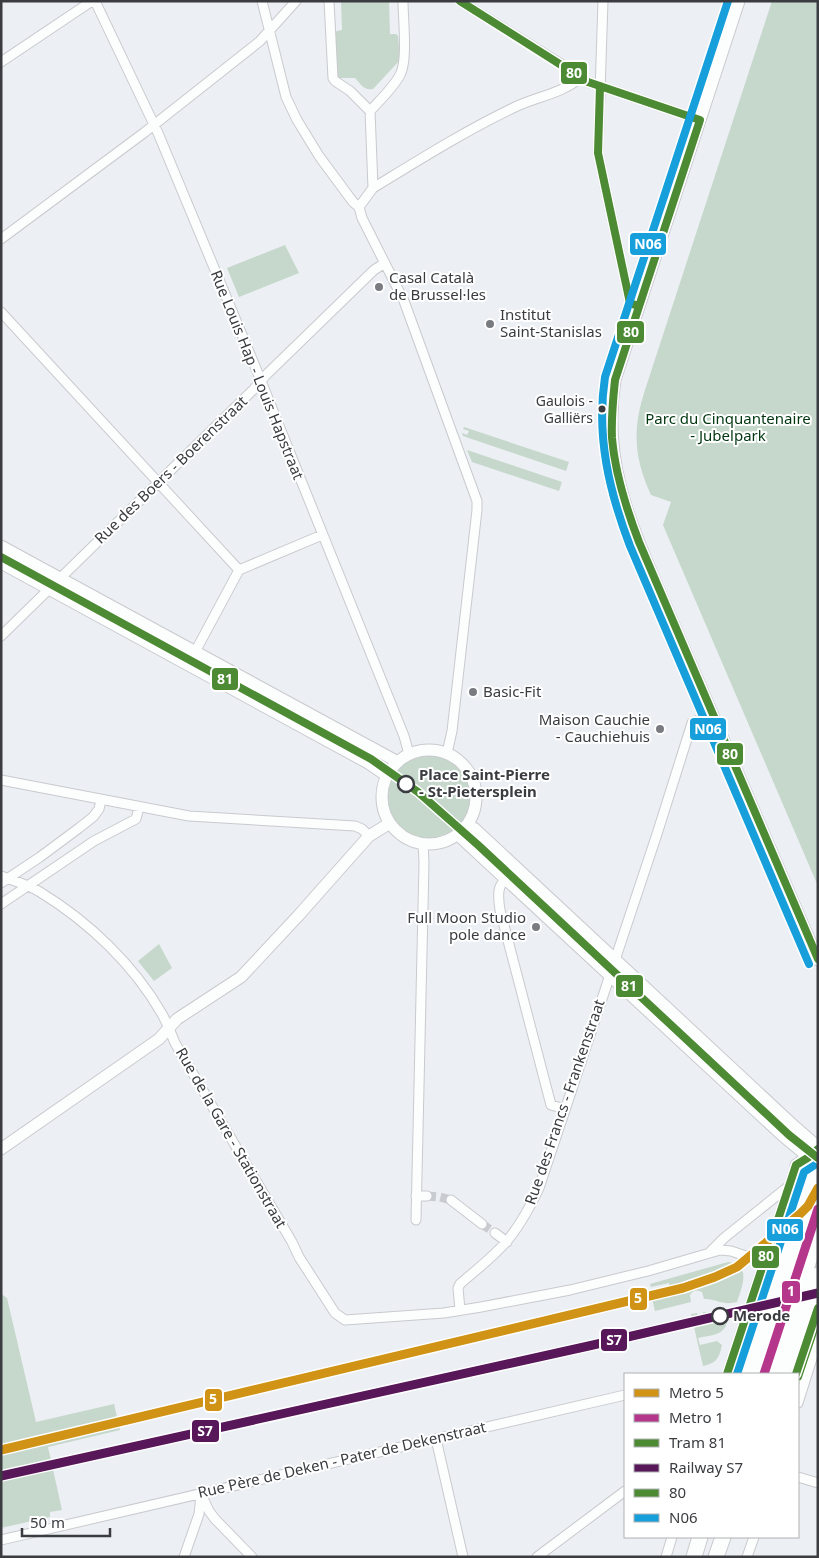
<svg xmlns="http://www.w3.org/2000/svg" width="819" height="1558" font-family="'Noto Sans',sans-serif">
	<style>
		.green { fill: #c6d7cb }
		.lines { fill: none; stroke-linecap: round; stroke-linejoin: round }
		.minor-tunnel { stroke: #c8cbd0; stroke-width: 9; stroke-dasharray: 9 4.5; stroke-linecap: butt }
		.minor-casing { stroke: #c8cace; stroke-width: 11 }
		.tertiary-casing { stroke: #c8cace; stroke-width: 13 }
		.trunk-casing { stroke: #c8cace; stroke-width: 17 }
		.minor { stroke: #fcfdfd; stroke-width: 9 }
		.tertiary { stroke: #fcfdfd; stroke-width: 11 }
		.trunk { stroke: #fcfdfd; stroke-width: 15 }
		.tram { stroke: #c8c9ca; stroke-width: 1 }
		.bus-1-casing { stroke: #fff; stroke-width: 11 }
		.bus-2-casing { stroke: #fff; stroke-width: 11 }
		.bus-1 { stroke: #4c8b33; stroke-width: 8 }
		.bus-2 { stroke: #169fdb; stroke-width: 8 }
		.rail-1-casing { stroke: #fff; stroke-width: 12 }
		.rail-1 { stroke: #571759; stroke-width: 9 }
		.tram-1-casing { stroke: #fff; stroke-width: 11 }
		.tram-1 { stroke: #4c8b33; stroke-width: 8 }
		.metro-1-casing { stroke: #fff; stroke-width: 12 }
		.metro-2-casing { stroke: #fff; stroke-width: 12 }
		.metro-1 { stroke: #d09316; stroke-width: 9 }
		.metro-2 { stroke: #b5378c; stroke-width: 9 }
		.poi-dot { fill: #787b7f; stroke: #fff; stroke-width: 2 }
		.bus-dot { fill: #3a3c40; stroke: #fff; stroke-width: 2 }
		.stop-dot { fill: #fff; stroke: #3a3c40; stroke-width: 2.5 }
		.labels { text-anchor: middle; stroke-width: 4; stroke-linejoin: round; paint-order: stroke }
		.bus-label { font-size: 14px; fill: #3a3c40; stroke: #fff; text-anchor: end }
		.poi-label { font-size: 15px; fill: #3a3c40; stroke: #fff; text-anchor: start }
		.street-label { font-size: 15px; fill: #3a3c40; stroke: #fff }
		.park-label { font-size: 15px; fill: #013611; stroke: #fff }
		.stop-label { font-size: 15px; font-weight: bold; fill: #3a3c40; stroke: #fff; text-anchor: start }
		.line-badge { stroke: #fff; stroke-width: 2 }
		.badge-label { font-size: 14px; text-anchor: middle; font-weight: bold; fill: #fff }
	</style>
	<rect width="100%" height="100%" fill="#eceff4"/>
	<!-- green -->
	<path class="green" d="M 341,1 L 389,1 L 390,34 L 396,34 L 398,36 L 400,60 L 373,89 C 364,91 361,84 355,78 L 337,78 L 335,33 L 337,31 L 342,30 Z
		M 772,1 L 818,1 L 818,886 L 663,525 L 671,502 L 651,495 C 634,457 632,430 645,390 Z
		M 285,245 L 299,273 L 239,297 L 227,268 Z
		M 464,427 L 569,462 L 566,471 L 463,436 L 462,433 L 467,435 L 469,431 L 463,429 Z
		M 467,450 L 562,482 L 559,491 L 472,462 Z
		M388 797a42 42 0 1 1 84 0a42 42 0 1 1-84 0Z
		M 159,944 L 172,968 L 154,981 L 138,961 Z
		M 728,1262 C 752,1265 742,1287 737,1302 C 722,1306 715,1298 704,1299 L 702,1292 C 697,1290 693,1290 690,1295 L 691,1302 L 655,1311 L 652,1298 L 671,1293 L 669,1283 L 651,1287 L 650,1284 Z
		M 1,1294 L 7,1298 L 36,1422 L 114,1404 L 120,1430 L 48,1447 L 62,1510 L 50,1512 L 50,1517 L 1,1528 Z
		M 703,1312 L 713,1313 L 714,1315 L 719,1316 L 719,1314 L 723,1316 L 727,1321 C 725,1336 710,1335 698,1338 L 700,1345 L 717,1341 L 722,1345 C 719,1358 717,1363 703,1366 L 691,1314 L 697,1313 L 698,1315 L 703,1314 Z"/>
	<g class="lines">
		<!-- minor-tunnel -->
		<path class="minor-tunnel" d="M 427,1196 L 440,1197 L 451,1200
			M 482,1224 L 495,1233"/>
		<defs>
			<path id="minor" d="M 95,1 L 158,133 L 257,371 L 404,736 L 409,754
				M 262,1 L 286,97 L 297,120 L 319,156 L 353,202 L 359,207 L 362,218 L 404,301 L 477,501 L 477,510 L 452,731 L 447,753
				M 329,1 L 333,78 L 335,81 L 350,91 L 370,111
				M 460,1 L 569,69 L 580,78 L 588,82 L 700,120
				M 603,1 L 598,153 L 630,303 L 638,306
				M 1,62 L 92,1
				M 370,111 C 380,100 393,88 400,75 C 408,60 403,20 403,1
				M 373,188 C 419,160 465,131 513,108 C 535,97 561,94 580,78
				M 359,207 L 373,188 L 370,111
				M 1,239 L 145,132 L 260,41 L 296,1
				M 1,312 L 239,570
				M 1,636 L 253,390 L 267,374 L 374,270 L 385,263
				M 188,665 L 239,570 L 322,535
				M 1,780 L 189,816 L 355,826 L 362,829 L 369,836
				M 515,868 C 500,885 496,885 500,910 L 551,1105 L 565,1109
				M 1,876 C 14,881 29,885 40,892 C 89,922 134,965 162,1014 C 167,1023 171,1033 175,1043 L 292,1242 L 299,1257 L 335,1313 L 345,1320 L 444,1313 L 481,1307 L 570,1290 L 648,1271 L 720,1250 L 731,1251 L 764,1262
				M 1,883 L 40,857 L 79,828 L 93,817 L 99,809 L 101,800
				M 1,904 L 94,841 L 136,819 L 139,807
				M 416,1196 L 427,1196
				M 451,1200 L 482,1224
				M 416,1220 L 424,862 L 423,844
				M 495,1233 L 507,1242
				M 711,1251 L 724,1238 L 789,1186
				M 460,1310 L 458,1288 L 460,1284 C 476,1270 493,1257 506,1242 C 520,1226 530,1207 539,1188 L 657,834 L 692,723 L 712,713
				M 727,1374 L 796,1165
				M 798,1403 L 815,1349 L 814,1329 L 805,1314
				M 436,1439 L 463,1557
				M 798,1477 L 818,1483
				M 201,1494 L 209,1511 L 215,1519 L 252,1557
				M 1,1540 L 625,1395
				M 184,1557 L 199,1514 L 201,1495
				M 537,1557 L 625,1491
				M 666,1557 L 672,1537
				M 747,1557 L 754,1537"/>
			<path id="tertiary" d="M 739,1 L 615,380 C 602,461 630,522 661,595 C 678,634 695,674 712,713 C 748,795 782,878 818,960
				M 1,546 L 398,762
				M 1,563 L 368,763 L 387,776
				M382 797a47 47 0 1 1 94 0a47 47 0 1 1-94 0Z
				M 468,825 L 475,829 L 794,1126 L 818,1147
				M 458,835 L 783,1136 L 818,1165
				M 1,1149 L 159,1039 L 177,1019 L 241,977 L 298,916 L 369,836 L 390,823
				M 796,1165 L 813,1153"/>
			<path id="trunk" d="M 749,1374 L 755,1345 L 811,1176 L 809,1157
				M 757,1374 L 818,1194
				M 772,1374 L 818,1232
				M 782,1374 L 798,1333 L 818,1275
				M 694,1557 L 700,1537
				M 716,1557 L 723,1537"/>
		</defs>
		<!-- minor casing -->
		<use href="#minor" class="minor-casing"/>
		<!-- tertiary casing -->
		<use href="#tertiary" class="tertiary-casing"/>
		<!-- trunk casing -->
		<use href="#trunk" class="trunk-casing"/>
		<!-- minor -->
		<use href="#minor" class="minor"/>
		<!-- tertiary -->
		<use href="#tertiary" class="tertiary"/>
		<!-- trunk -->
		<use href="#trunk" class="trunk"/>
		<!-- tram -->
		<path class="tram" d="M 712,1058 L 742,1092"/>
		<defs>
			<path id="bus-1" d="M 460,1 L 588,82 L 700,120
				M 600,86 L 598,153 L 630,303 L 638,306
				M 700,120 L 615,380 C 613,399 611,418 612,438 C 615,474 626,508 639,542 L 818,959
				M 727,1374 L 796,1165 L 809,1157 L 818,1149
				M 798,1377 L 818,1317"/>
			<path id="bus-2" d="M 728,1 L 605,377 C 596,436 609,491 630,546 L 809,964
				M 737,1374 L 804,1172 L 818,1163"/>
		</defs>
		<!-- bus-1 casing -->
		<use href="#bus-1" class="bus-1-casing"/>
		<!-- bus-2 casing -->
		<use href="#bus-2" class="bus-2-casing"/>
		<!-- bus-1 -->
		<use href="#bus-1" class="bus-1"/>
		<!-- bus-2 -->
		<use href="#bus-2" class="bus-2"/>
		<defs>
			<path id="rail-1" d="M 1,1476 L 593,1345 L 818,1293"/>
		</defs>
		<!-- rail-1 casing -->
		<use href="#rail-1" class="rail-1-casing"/>
		<!-- rail-1 -->
		<use href="#rail-1" class="rail-1"/>
		<defs>
			<path id="tram-1" d="M 1,557 L 371,759 L 418,792 L 478,845 L 789,1135 L 818,1158
				M 796,1374 L 818,1308"/>
		</defs>
		<!-- tram-1 casing -->
		<use href="#tram-1" class="tram-1-casing"/>
		<!-- tram-1 -->
		<use href="#tram-1" class="tram-1"/>
		<defs>
			<path id="metro-1" d="M 1,1450 L 683,1288 L 715,1277 L 737,1267 L 800,1214 L 808,1206 L 818,1188"/>
			<path id="metro-2" d="M 764,1374 L 818,1209"/>
		</defs>
		<!-- metro-1 casing -->
		<use href="#metro-1" class="metro-1-casing"/>
		<!-- metro-2 casing -->
		<use href="#metro-2" class="metro-2-casing"/>
		<!-- metro-1 -->
		<use href="#metro-1" class="metro-1"/>
		<!-- metro-2 -->
		<use href="#metro-2" class="metro-2"/>
	</g>
	<!-- markers -->
	<g class="poi-dot">
		<circle cx="379" cy="287" r="5"/>
		<circle cx="490" cy="324" r="5"/>
		<circle cx="473" cy="692" r="5"/>
		<circle cx="660" cy="729" r="5"/>
		<circle cx="536" cy="927" r="5"/>
	</g>
	<circle class="bus-dot" cx="602" cy="409" r="4.5"/>
	<g class="stop-dot">
		<circle cx="406" cy="784" r="8"/>
		<circle cx="720" cy="1316" r="8"/>
	</g>
	<g class="labels">
		<!-- bus labels -->
		<g class="bus-label">
			<text x="593" y="406">Gaulois -<tspan x="593" dy="17">Galliërs</tspan></text>
		</g>
		<!-- poi labels -->
		<g class="poi-label">
			<text x="389" y="283">Casal Català<tspan x="389" dy="17">de Brussel·les</tspan></text>
			<text x="500" y="320">Institut<tspan x="500" dy="17">Saint-Stanislas</tspan></text>
			<text x="483" y="697">Basic-Fit</text>
			<text x="650" y="725" text-anchor="end">Maison Cauchie<tspan x="650" dy="17">- Cauchiehuis</tspan></text>
			<text x="526" y="923" text-anchor="end">Full Moon Studio<tspan x="526" dy="17">pole dance</tspan></text>
		</g>
		<!-- street labels -->
		<g class="street-label">
			<text transform="translate(257 375) rotate(68)" y="5">Rue Louis Hap - Louis Hapstraat</text>
			<text transform="translate(171 470) rotate(-44)" y="5">Rue des Boers - Boerenstraat</text>
			<text transform="translate(565 1102) rotate(-71)" y="5">Rue des Francs - Frankenstraat</text>
			<text transform="translate(231 1138) rotate(60)" y="5">Rue de la Gare - Stationstraat</text>
			<text transform="translate(342 1460) rotate(-13)" y="5">Rue Père de Deken - Pater de Dekenstraat</text>
		</g>
		<!-- park labels -->
		<g class="park-label">
			<text x="728" y="424">Parc du Cinquantenaire<tspan x="728" dy="17">- Jubelpark</tspan></text>
		</g>
		<!-- stop labels -->
		<g class="stop-label">
			<text x="419" y="780">Place Saint-Pierre<tspan x="419" dy="17">- St-Pietersplein</tspan></text>
			<text x="733" y="1321">Merode</text>
		</g>
	</g>
	<g class="line-badge">
		<rect x="560" y="61" width="28" height="24" rx="5" fill="#4c8b33"/>
		<rect x="629" y="232" width="38" height="24" rx="5" fill="#169fdb"/>
		<rect x="616" y="320" width="29" height="24" rx="5" fill="#4c8b33"/>
		<rect x="211" y="667" width="28" height="24" rx="5" fill="#4c8b33"/>
		<rect x="689" y="717" width="38" height="24" rx="5" fill="#169fdb"/>
		<rect x="716" y="742" width="28" height="24" rx="5" fill="#4c8b33"/>
		<rect x="615" y="974" width="29" height="24" rx="5" fill="#4c8b33"/>
		<rect x="766" y="1218" width="38" height="24" rx="5" fill="#169fdb"/>
		<rect x="751" y="1245" width="29" height="24" rx="5" fill="#4c8b33"/>
		<rect x="781" y="1280" width="20" height="24" rx="5" fill="#b5378c"/>
		<rect x="629" y="1287" width="19" height="24" rx="5" fill="#d09316"/>
		<rect x="600" y="1328" width="28" height="24" rx="5" fill="#571759"/>
		<rect x="204" y="1388" width="19" height="24" rx="5" fill="#d09316"/>
		<rect x="191" y="1419" width="29" height="24" rx="5" fill="#571759"/>
	</g>
	<g class="badge-label">
		<text x="574" y="78">80</text>
		<text x="648" y="249">N06</text>
		<text x="631" y="337">80</text>
		<text x="225" y="684">81</text>
		<text x="708" y="734">N06</text>
		<text x="730" y="759">80</text>
		<text x="629" y="991">81</text>
		<text x="785" y="1234">N06</text>
		<text x="766" y="1261">80</text>
		<text x="791" y="1296">1</text>
		<text x="638" y="1303">5</text>
		<text x="614" y="1345">S7</text>
		<text x="213" y="1404">5</text>
		<text x="205" y="1436">S7</text>
	</g>
	<!-- border -->
	<rect width="819" height="1558" fill="none" stroke="#3a3c40" stroke-width="5"/>
	<!-- legend -->
	<rect x="624" y="1373" width="175" height="165" fill="#ffffff" stroke="#b0b1b3"/>
	<rect x="634" y="1389" width="25" height="8" fill="#d09316" stroke="#b0b1b3"/>
	<text x="669" y="1398" font-size="15" fill="#3a3c40">Metro 5</text>
	<rect x="634" y="1414" width="25" height="8" fill="#b5378c" stroke="#b0b1b3"/>
	<text x="669" y="1423" font-size="15" fill="#3a3c40">Metro 1</text>
	<rect x="634" y="1439" width="25" height="8" fill="#4c8b33" stroke="#b0b1b3"/>
	<text x="669" y="1448" font-size="15" fill="#3a3c40">Tram 81</text>
	<rect x="634" y="1464" width="25" height="8" fill="#571759" stroke="#b0b1b3"/>
	<text x="669" y="1473" font-size="15" fill="#3a3c40">Railway S7</text>
	<rect x="634" y="1489" width="25" height="8" fill="#4c8b33" stroke="#b0b1b3"/>
	<text x="669" y="1498" font-size="15" fill="#3a3c40">80</text>
	<rect x="634" y="1514" width="25" height="8" fill="#169fdb" stroke="#b0b1b3"/>
	<text x="669" y="1523" font-size="15" fill="#3a3c40">N06</text>
	<!-- scale -->
	<path d="M22 1528v8h88v-8" fill="none" stroke="#3a3c40" stroke-width="2.5"/>
	<text x="30" y="1528" font-size="15" fill="#3a3c40" stroke="#ffffff" stroke-width="4" paint-order="stroke">50 m</text>
</svg>
